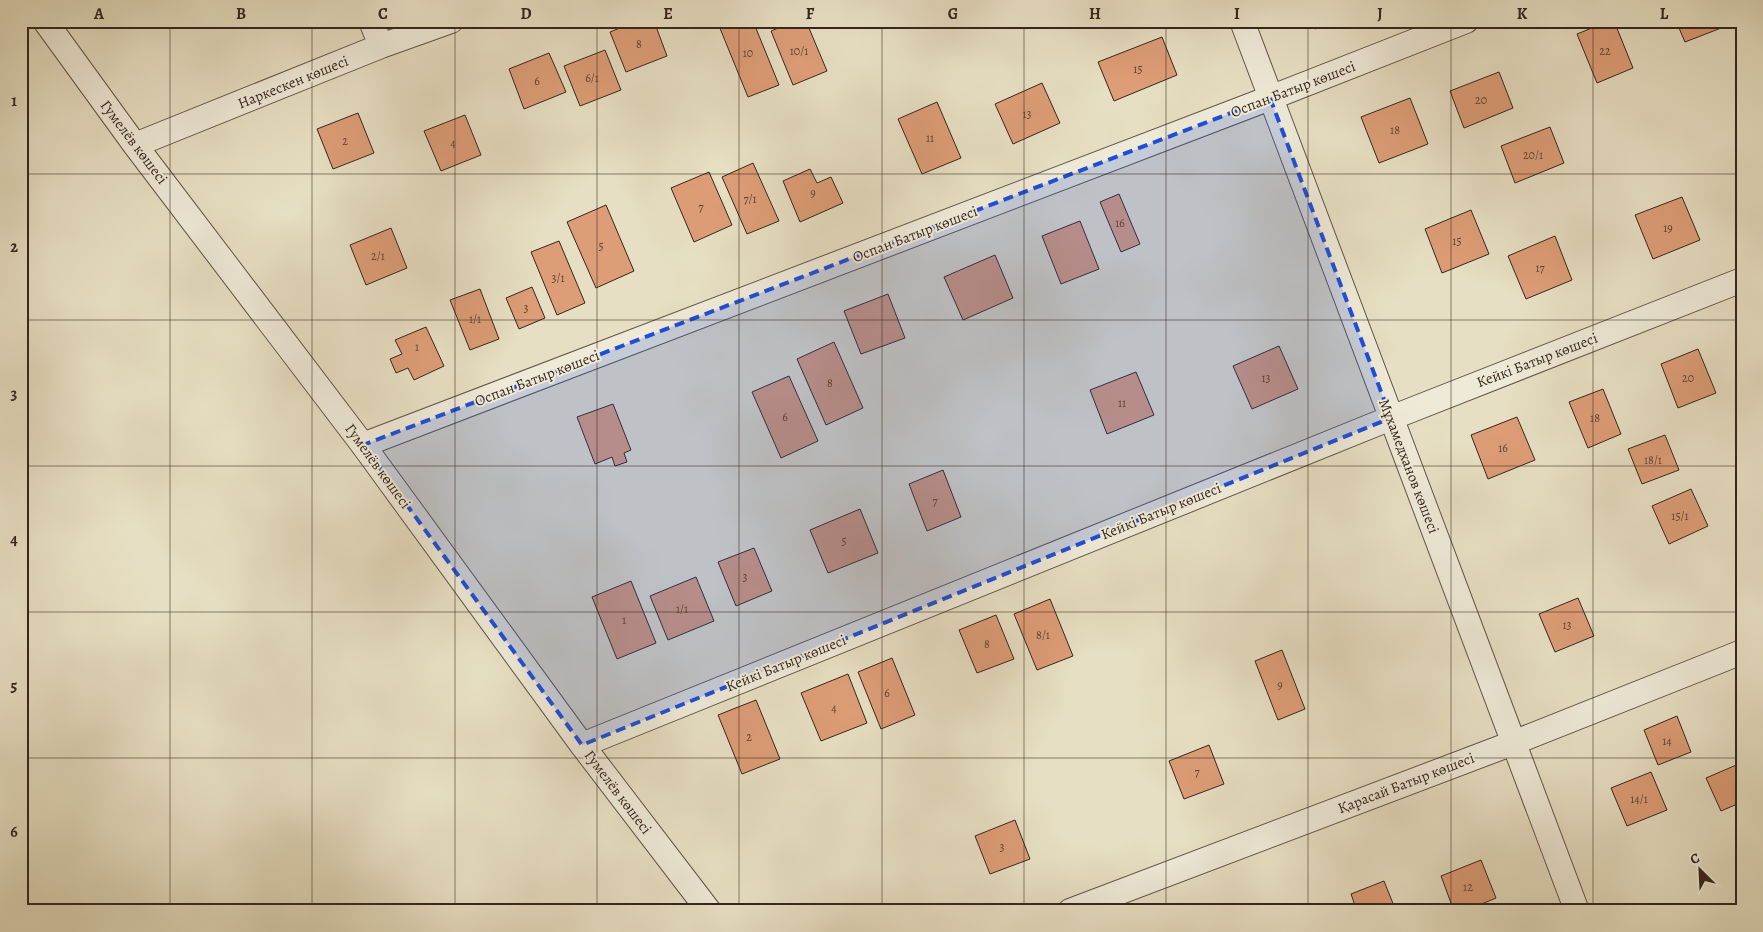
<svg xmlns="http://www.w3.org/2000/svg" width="1763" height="932" font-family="Alegreya,serif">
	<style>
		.building { fill: #dd9d77; stroke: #35251e }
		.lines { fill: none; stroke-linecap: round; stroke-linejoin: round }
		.street-casing { stroke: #625447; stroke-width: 26 }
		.street { stroke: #efead8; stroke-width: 24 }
		.marked { fill: #1d4ed8; fill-opacity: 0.2; stroke: #1d4ed8; stroke-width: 4; stroke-dasharray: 10 6; stroke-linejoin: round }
		.grid { fill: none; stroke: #35251e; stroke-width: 1; stroke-opacity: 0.55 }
		.labels { text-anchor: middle; stroke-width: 4; stroke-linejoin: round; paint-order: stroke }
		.number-label { font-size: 12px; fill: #5f4334 }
		.street-label { font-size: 15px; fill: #35251e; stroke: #efead8 }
		.neatline { fill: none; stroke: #35251e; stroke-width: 2 }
		.grid-label { font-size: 16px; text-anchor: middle; font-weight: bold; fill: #35251e }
	</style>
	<rect width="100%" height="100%" fill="#e7dfc3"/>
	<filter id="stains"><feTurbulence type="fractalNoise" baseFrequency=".004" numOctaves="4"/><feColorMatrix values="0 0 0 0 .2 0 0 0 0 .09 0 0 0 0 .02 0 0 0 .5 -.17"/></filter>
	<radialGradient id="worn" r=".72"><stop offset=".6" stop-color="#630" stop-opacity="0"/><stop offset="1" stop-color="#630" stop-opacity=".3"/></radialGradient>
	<!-- building -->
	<path class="building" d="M 637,21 L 654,21 L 667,56 L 626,72 L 610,32 Z
		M 717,21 L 753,21 L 779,85 L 748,97 Z
		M 795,21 L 806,21 L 827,71 L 793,85 L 771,31 Z
		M 1312,21 L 1334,21 L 1315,29 Z
		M 1609,21 L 1614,21 L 1633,68 L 1597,83 L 1577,34 Z
		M 1676,21 L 1733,21 L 1734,23 L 1685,42 Z
		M 1162,37 L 1177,75 L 1114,101 L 1098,62 Z
		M 605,50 L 621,90 L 580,106 L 564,66 Z
		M 549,53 L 566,92 L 524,109 L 509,69 Z
		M 1499,72 L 1513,108 L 1464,128 L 1450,91 Z
		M 1042,83 L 1060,123 L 1013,144 L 995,104 Z
		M 1410,98 L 1428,144 L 1379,163 L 1361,117 Z
		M 937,102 L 961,158 L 922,174 L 898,119 Z
		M 358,113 L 374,153 L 333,169 L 317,129 Z
		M 465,115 L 481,155 L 441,171 L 424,131 Z
		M 1550,127 L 1564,163 L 1515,183 L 1501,146 Z
		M 1742,162 L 1742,180 L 1736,165 Z
		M 753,163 L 779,221 L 747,234 L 722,177 Z
		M 810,169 L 817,183 L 831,177 L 843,203 L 800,222 L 783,181 Z
		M 709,172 L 732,225 L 694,242 L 671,188 Z
		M 1119,194 L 1140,244 L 1121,252 L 1100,202 Z
		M 1682,197 L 1700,240 L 1653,259 L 1635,215 Z
		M 606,205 L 634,271 L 596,288 L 567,222 Z
		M 1471,210 L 1489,254 L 1442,273 L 1425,229 Z
		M 1080,221 L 1099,269 L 1061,284 L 1042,236 Z
		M 391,228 L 407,268 L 366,285 L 350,245 Z
		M 1555,236 L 1572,280 L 1526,299 L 1508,256 Z
		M 559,241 L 585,303 L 557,315 L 531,252 Z
		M 995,255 L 1013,298 L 963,320 L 944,277 Z
		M 532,287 L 545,318 L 519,329 L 506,298 Z
		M 480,289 L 499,339 L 470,350 L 450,300 Z
		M 888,294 L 905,338 L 861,354 L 844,311 Z
		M 426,327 L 444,366 L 414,380 L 408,368 L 396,373 L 390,359 L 402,354 L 395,340 Z
		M 834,342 L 863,408 L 826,425 L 797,359 Z
		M 1279,346 L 1298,389 L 1252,409 L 1233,366 Z
		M 1698,349 L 1716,393 L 1678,408 L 1661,364 Z
		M 1136,372 L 1154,415 L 1107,434 L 1090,390 Z
		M 789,376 L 818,441 L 781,458 L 752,392 Z
		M 1603,389 L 1621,434 L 1588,448 L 1569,402 Z
		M 613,404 L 631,450 L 624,453 L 627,462 L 615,466 L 612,457 L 595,464 L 577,417 Z
		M 1517,417 L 1535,460 L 1488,479 L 1471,435 Z
		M 1665,435 L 1679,470 L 1642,484 L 1628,449 Z
		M 943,470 L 961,517 L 927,531 L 909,484 Z
		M 1691,489 L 1708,526 L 1669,544 L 1652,506 Z
		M 860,509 L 878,553 L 828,573 L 810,530 Z
		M 754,548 L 772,591 L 736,606 L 718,562 Z
		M 696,577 L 714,621 L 668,640 L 650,596 Z
		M 631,581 L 656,643 L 617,659 L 592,597 Z
		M 1578,598 L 1594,636 L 1555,652 L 1539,614 Z
		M 1050,599 L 1073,656 L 1037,670 L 1014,614 Z
		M 996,615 L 1014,659 L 977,673 L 959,630 Z
		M 1282,650 L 1305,709 L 1278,720 L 1255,661 Z
		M 892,658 L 915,715 L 881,729 L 858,672 Z
		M 848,674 L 867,723 L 821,741 L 801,693 Z
		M 756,700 L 780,759 L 742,774 L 718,715 Z
		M 1677,716 L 1691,752 L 1658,765 L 1644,730 Z
		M 1209,745 L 1224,784 L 1184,799 L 1169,761 Z
		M 1741,763 L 1742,802 L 1721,811 L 1706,778 Z
		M 1651,772 L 1667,810 L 1627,826 L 1611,788 Z
		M 1015,820 L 1030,859 L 990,874 L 975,836 Z
		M 1481,860 L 1496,898 L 1465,911 L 1454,911 L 1441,876 Z
		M 1384,881 L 1396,911 L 1357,911 L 1351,894 Z"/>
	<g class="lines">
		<defs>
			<path id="street" d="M 45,21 L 135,145 L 363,445 L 582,745 L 709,911
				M 371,21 L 381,46
				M 1242,21 L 1577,911
				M 135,145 L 381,46 L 451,21
				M 363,445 L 1270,98 L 1466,21
				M 582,745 L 1391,418 L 1742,280
				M 1070,911 L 1513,743 L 1742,652"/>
		</defs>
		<!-- street casing -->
		<use href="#street" class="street-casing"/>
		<!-- street -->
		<use href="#street" class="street"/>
	</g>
	<!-- marked area -->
	<path class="marked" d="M 1270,98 L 1391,418 L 582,745 L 363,445 Z"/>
	<!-- grid -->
	<path class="grid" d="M 170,21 L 170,911M 312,21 L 312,911M 455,21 L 455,911M 597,21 L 597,911M 739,21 L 739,911M 882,21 L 882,911M 1024,21 L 1024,911M 1166,21 L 1166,911M 1308,21 L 1308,911M 1451,21 L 1451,911M 1593,21 L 1593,911M 21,174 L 1742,174M 21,320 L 1742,320M 21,466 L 1742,466M 21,612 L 1742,612M 21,758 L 1742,758"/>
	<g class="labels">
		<!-- number labels -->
		<g class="number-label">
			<text x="639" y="48">8</text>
			<text x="799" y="55">10/1</text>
			<text x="1605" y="55">22</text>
			<text x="748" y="57">10</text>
			<text x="1138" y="73">15</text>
			<text x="592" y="82">6/1</text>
			<text x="537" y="85">6</text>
			<text x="1481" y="104">20</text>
			<text x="1027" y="118">13</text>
			<text x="1395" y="134">18</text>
			<text x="930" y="142">11</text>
			<text x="345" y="145">2</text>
			<text x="453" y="147">4</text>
			<text x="1533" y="159">20/1</text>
			<text x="813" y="197">9</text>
			<text x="750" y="203">7/1</text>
			<text x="701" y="211">7</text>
			<text x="1120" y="227">16</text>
			<text x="1668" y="232">19</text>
			<text x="1457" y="245">15</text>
			<text x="601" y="250">5</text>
			<text x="378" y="260">2/1</text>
			<text x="1540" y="272">17</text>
			<text x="558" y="282">3/1</text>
			<text x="526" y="312">3</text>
			<text x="475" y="323">1/1</text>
			<text x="417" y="351">1</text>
			<text x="1266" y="382">13</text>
			<text x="1688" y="382">20</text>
			<text x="830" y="387">8</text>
			<text x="1122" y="407">11</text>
			<text x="785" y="421">6</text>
			<text x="1595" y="422">18</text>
			<text x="1503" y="452">16</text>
			<text x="1653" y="464">18/1</text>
			<text x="935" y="505">7</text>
			<text x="1680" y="520">15/1</text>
			<text x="844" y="545">5</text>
			<text x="745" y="581">3</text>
			<text x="682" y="613">1/1</text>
			<text x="624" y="624">1</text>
			<text x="1567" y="629">13</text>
			<text x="1043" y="639">8/1</text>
			<text x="987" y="648">8</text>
			<text x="1280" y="689">9</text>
			<text x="887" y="697">6</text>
			<text x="834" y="712">4</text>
			<text x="749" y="741">2</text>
			<text x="1667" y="745">14</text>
			<text x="1197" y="776">7</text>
			<text x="1639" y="803">14/1</text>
			<text x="1002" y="851">3</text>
			<text x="1468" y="891">12</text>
		</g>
		<!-- street labels -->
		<g class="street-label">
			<text transform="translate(293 82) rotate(-22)" y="5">Наркескен көшесі</text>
			<text transform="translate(1293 89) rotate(-21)" y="5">Оспан Батыр көшесі</text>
			<text transform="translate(134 142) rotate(53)" y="5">Гумелёв көшесі</text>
			<text transform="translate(915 234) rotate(-21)" y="5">Оспан Батыр көшесі</text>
			<text transform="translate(1537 360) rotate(-21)" y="5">Кейкі Батыр көшесі</text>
			<text transform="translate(537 378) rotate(-21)" y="5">Оспан Батыр көшесі</text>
			<text transform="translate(378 466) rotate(54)" y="5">Гумелёв көшесі</text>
			<text transform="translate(1409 466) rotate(69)" y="5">Мұхамедханов көшесі</text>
			<text transform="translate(1161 511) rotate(-22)" y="5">Кейкі Батыр көшесі</text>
			<text transform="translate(786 663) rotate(-22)" y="5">Кейкі Батыр көшесі</text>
			<text transform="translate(1406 783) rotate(-21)" y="5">Қарасай Батыр көшесі</text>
			<text transform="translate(618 792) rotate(53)" y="5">Гумелёв көшесі</text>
		</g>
	</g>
	<!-- margin -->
	<rect width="1763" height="932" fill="none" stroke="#e7dfc3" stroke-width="55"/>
	<!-- north arrow -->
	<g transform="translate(1700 870) rotate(336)" stroke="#efead8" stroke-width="4" paint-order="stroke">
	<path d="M0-4L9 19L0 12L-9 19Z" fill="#35251e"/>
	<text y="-8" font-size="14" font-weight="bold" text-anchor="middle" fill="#35251e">С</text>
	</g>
	<rect x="28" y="28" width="1708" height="876" class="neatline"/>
	<g class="grid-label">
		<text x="99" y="19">A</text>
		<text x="241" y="19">B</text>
		<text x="383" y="19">C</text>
		<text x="526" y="19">D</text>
		<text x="668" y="19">E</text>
		<text x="810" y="19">F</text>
		<text x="953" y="19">G</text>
		<text x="1095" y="19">H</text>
		<text x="1237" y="19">I</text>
		<text x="1380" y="19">J</text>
		<text x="1522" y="19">K</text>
		<text x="1664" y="19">L</text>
		<text x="14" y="106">1</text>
		<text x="14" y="252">2</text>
		<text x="14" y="399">3</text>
		<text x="14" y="545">4</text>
		<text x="14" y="691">5</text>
		<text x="14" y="837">6</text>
	</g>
	<rect width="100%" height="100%" filter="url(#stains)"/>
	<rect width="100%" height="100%" fill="url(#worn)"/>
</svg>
